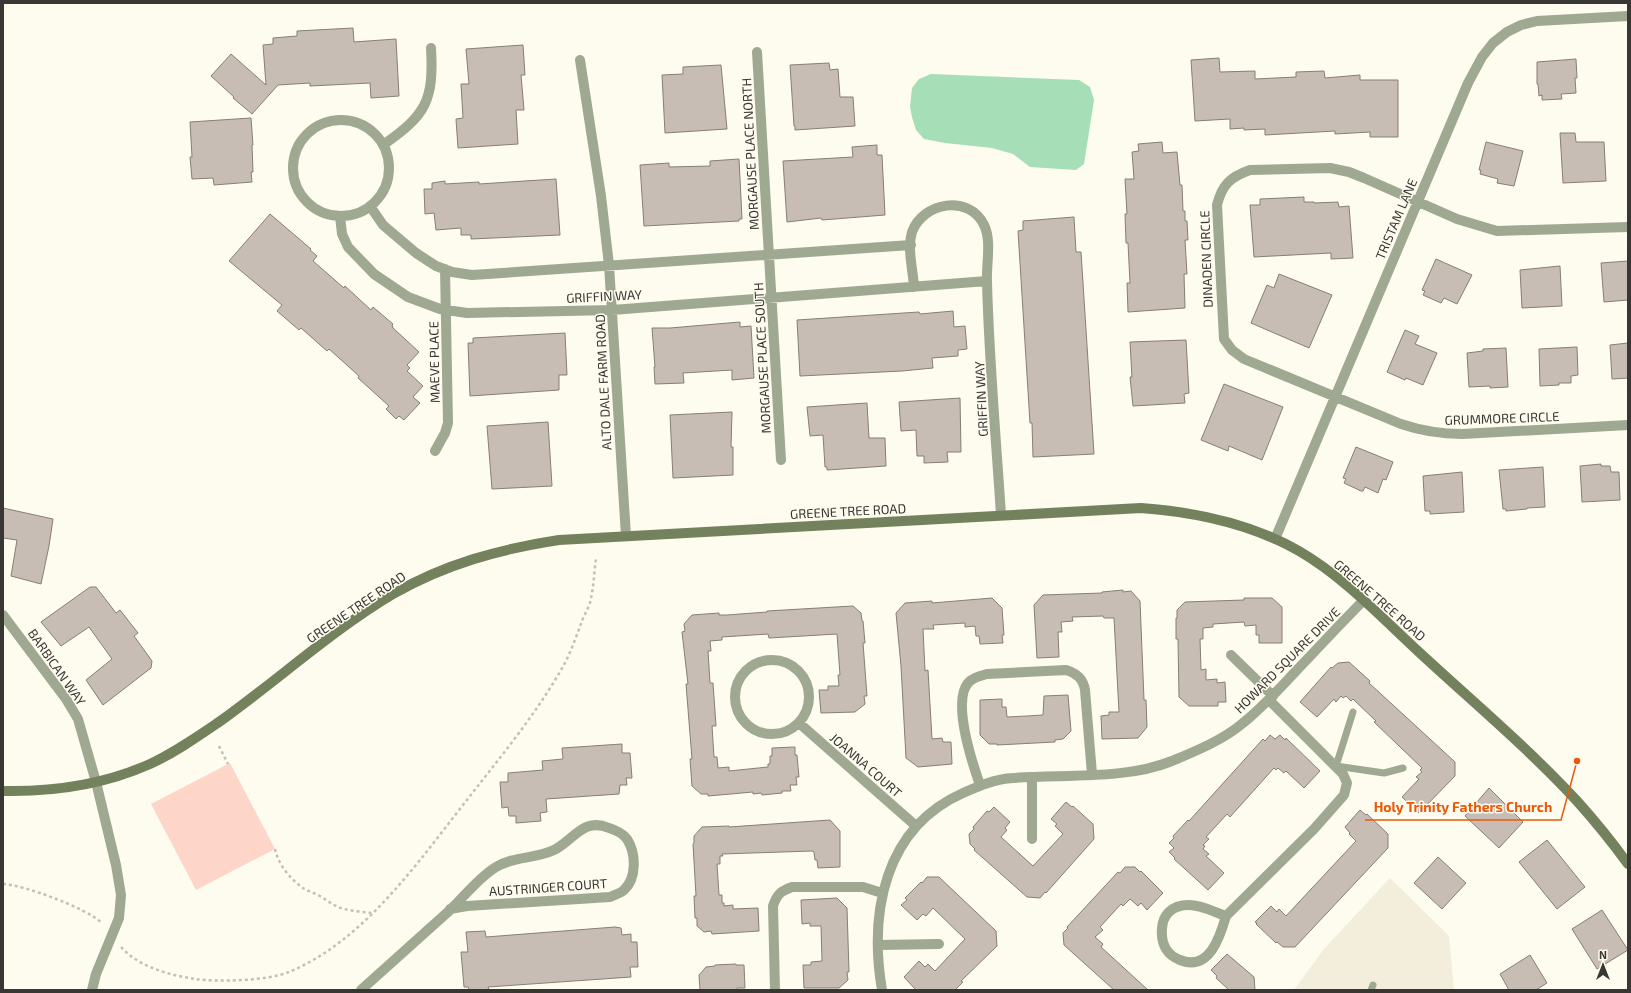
<svg xmlns="http://www.w3.org/2000/svg" width="1631" height="993" font-family="'Exo 2',sans-serif">
	<style>
		.built { fill: #f3eedb }
		.green { fill: #fed5c9 }
		.water { fill: #a6deb7 }
		.building { fill: #c7bdb5; stroke: #877e76 }
		.lines { fill: none; stroke-linecap: round; stroke-linejoin: round }
		.path { stroke: #c3c0b6; stroke-width: 2.5; stroke-dasharray: 3 3; stroke-linecap: butt }
		.lane { stroke: #9fa890; stroke-width: 7 }
		.street { stroke: #9fa890; stroke-width: 10 }
		.secondary { stroke: #74815d; stroke-width: 10 }
		.labels { text-anchor: middle; stroke-width: 3; stroke-linejoin: round; paint-order: stroke }
		.street-label { font-size: 13px; fill: #393733; stroke: #fefbef }
		.leader { fill: none; stroke: #e8590c; stroke-width: 1.5 }
		.callout-dot { fill: #e8590c; stroke: #fefbef; stroke-width: 1.5 }
		.callout-label { font-size: 14px; text-anchor: middle; font-weight: bold; fill: #e8590c; stroke: #fefbef; stroke-width: 3; stroke-linejoin: round; paint-order: stroke }
	</style>
	<rect width="100%" height="100%" fill="#fefbef"/>
	<!-- built -->
	<path class="built" d="M 1390,878 L 1449,936 L 1454,990 L 1294,990 L 1324,949 Z"/>
	<!-- green -->
	<path class="green" d="M 230,763 L 275,849 L 196,890 L 151,804 Z"/>
	<!-- water -->
	<path class="water" d="M 931,74 L 1079,80 L 1090,87 L 1094,100 L 1084,164 L 1076,170 L 1030,167 L 1013,154 L 992,148 L 945,143 L 924,139 L 916,130 L 912,117 L 910,107 L 912,88 L 919,79 Z"/>
	<!-- building -->
	<path class="building" d="M 353,28 L 354,42 L 396,39 L 399,96 L 371,98 L 370,83 L 310,86 L 310,83 L 278,85 L 252,114 L 233,98 L 234,97 L 211,76 L 231,54 L 266,85 L 263,45 L 273,44 L 273,38 L 297,36 L 297,31 Z
		M 523,45 L 525,75 L 521,75 L 524,110 L 516,110 L 518,144 L 458,148 L 456,119 L 463,118 L 461,84 L 469,84 L 466,49 Z
		M 1219,58 L 1220,72 L 1255,71 L 1255,79 L 1296,77 L 1296,72 L 1324,71 L 1325,78 L 1360,75 L 1360,80 L 1398,80 L 1398,137 L 1370,137 L 1370,132 L 1335,134 L 1335,131 L 1265,135 L 1265,129 L 1244,130 L 1244,128 L 1230,129 L 1230,119 L 1195,121 L 1191,60 Z
		M 1576,59 L 1577,78 L 1575,78 L 1576,93 L 1561,94 L 1562,99 L 1542,100 L 1542,95 L 1539,96 L 1538,84 L 1537,84 L 1537,62 Z
		M 829,63 L 830,70 L 838,69 L 840,97 L 853,97 L 855,126 L 795,130 L 795,126 L 794,126 L 790,65 Z
		M 721,65 L 727,129 L 665,133 L 662,75 L 683,74 L 683,67 Z
		M 251,118 L 253,145 L 252,145 L 253,172 L 251,172 L 252,182 L 214,185 L 213,178 L 192,179 L 190,157 L 192,157 L 190,122 Z
		M 1560,133 L 1575,133 L 1576,142 L 1604,142 L 1606,181 L 1563,183 Z
		M 1162,142 L 1163,153 L 1177,152 L 1180,185 L 1182,185 L 1183,211 L 1185,211 L 1185,221 L 1187,221 L 1188,240 L 1185,240 L 1187,274 L 1184,274 L 1185,308 L 1128,312 L 1127,283 L 1130,283 L 1128,243 L 1126,243 L 1125,214 L 1127,214 L 1125,179 L 1134,179 L 1132,152 L 1139,151 L 1138,144 Z
		M 1486,142 L 1523,151 L 1514,186 L 1497,183 L 1498,179 L 1480,174 L 1481,170 L 1479,170 Z
		M 877,145 L 877,155 L 882,155 L 885,215 L 822,220 L 821,218 L 787,222 L 783,161 L 853,157 L 852,147 Z
		M 739,159 L 742,219 L 739,219 L 739,221 L 644,226 L 640,165 L 669,163 L 669,167 L 710,166 L 710,161 Z
		M 556,179 L 560,235 L 471,239 L 471,235 L 461,235 L 461,228 L 436,230 L 434,213 L 425,214 L 424,189 L 432,189 L 432,183 L 445,181 L 445,184 L 479,182 L 479,184 Z
		M 1304,197 L 1304,202 L 1314,202 L 1314,203 L 1338,202 L 1339,207 L 1349,206 L 1353,258 L 1331,259 L 1331,253 L 1254,257 L 1250,205 L 1260,205 L 1260,199 Z
		M 270,214 L 311,249 L 310,250 L 317,256 L 313,261 L 344,288 L 345,286 L 371,310 L 373,307 L 393,324 L 392,325 L 393,328 L 419,352 L 407,365 L 410,368 L 407,371 L 423,386 L 413,397 L 420,403 L 404,420 L 399,416 L 396,419 L 386,409 L 389,406 L 358,378 L 359,376 L 329,349 L 327,351 L 301,328 L 299,330 L 277,311 L 282,305 L 229,261 Z
		M 1074,217 L 1076,252 L 1081,252 L 1094,454 L 1033,457 L 1032,423 L 1030,423 L 1018,231 L 1023,230 L 1023,221 Z
		M 1436,259 L 1472,275 L 1457,304 L 1444,298 L 1441,303 L 1423,295 L 1425,291 L 1422,290 Z
		M 1628,261 L 1628,300 L 1604,302 L 1601,263 Z
		M 1560,266 L 1562,306 L 1522,308 L 1520,270 Z
		M 1279,274 L 1332,295 L 1309,348 L 1251,323 L 1267,285 L 1274,288 Z
		M 953,311 L 954,327 L 965,326 L 967,349 L 958,350 L 958,356 L 932,358 L 933,368 L 902,371 L 800,376 L 797,320 L 919,312 L 920,314 Z
		M 740,322 L 740,327 L 751,326 L 754,378 L 732,380 L 732,370 L 683,373 L 684,383 L 655,384 L 654,367 L 655,367 L 652,328 L 670,328 Z
		M 1405,330 L 1419,336 L 1415,344 L 1437,353 L 1423,385 L 1406,378 L 1405,380 L 1387,372 Z
		M 565,333 L 567,375 L 559,375 L 559,390 L 470,396 L 468,343 L 473,343 L 473,338 Z
		M 1186,340 L 1189,393 L 1184,394 L 1185,403 L 1133,406 L 1130,377 L 1132,377 L 1130,342 Z
		M 1628,343 L 1628,378 L 1612,379 L 1610,345 Z
		M 1577,347 L 1578,375 L 1571,376 L 1571,383 L 1559,383 L 1559,385 L 1540,386 L 1539,349 Z
		M 1506,348 L 1508,387 L 1490,388 L 1490,386 L 1469,387 L 1467,353 L 1483,351 L 1483,349 Z
		M 1224,384 L 1283,407 L 1262,460 L 1229,446 L 1228,451 L 1201,440 Z
		M 960,398 L 961,452 L 947,452 L 948,462 L 924,463 L 924,456 L 917,456 L 916,430 L 901,431 L 899,402 Z
		M 867,403 L 869,438 L 885,438 L 886,466 L 827,470 L 827,467 L 825,467 L 823,435 L 810,436 L 807,407 Z
		M 732,412 L 731,447 L 733,447 L 733,475 L 673,478 L 670,415 Z
		M 548,422 L 552,486 L 492,489 L 487,426 Z
		M 1356,447 L 1393,462 L 1386,480 L 1383,479 L 1378,493 L 1365,487 L 1363,491 L 1361,491 L 1344,483 L 1346,479 L 1343,478 Z
		M 1601,464 L 1601,466 L 1610,466 L 1611,472 L 1619,472 L 1620,500 L 1582,502 L 1580,466 Z
		M 1543,467 L 1545,507 L 1527,508 L 1527,509 L 1506,511 L 1506,509 L 1503,509 L 1499,470 Z
		M 1462,472 L 1464,512 L 1430,514 L 1430,511 L 1425,511 L 1423,476 Z
		M 3,508 L 53,519 L 49,546 L 41,584 L 11,576 L 17,540 L 3,538 Z
		M 90,587 L 96,587 L 116,613 L 120,610 L 138,633 L 134,636 L 152,661 L 151,668 L 103,705 L 86,680 L 112,659 L 89,627 L 61,646 L 41,622 Z
		M 1123,590 L 1123,592 L 1131,591 L 1140,601 L 1144,700 L 1146,700 L 1147,727 L 1138,738 L 1102,739 L 1101,716 L 1109,715 L 1109,712 L 1119,712 L 1114,618 L 1104,618 L 1103,616 L 1072,617 L 1073,621 L 1061,622 L 1062,632 L 1058,632 L 1059,657 L 1037,658 L 1034,605 L 1043,595 L 1102,593 L 1102,592 Z
		M 992,598 L 1002,608 L 1004,635 L 1002,635 L 1003,643 L 980,644 L 979,636 L 976,636 L 975,626 L 965,627 L 965,623 L 933,625 L 934,629 L 923,629 L 925,671 L 928,670 L 932,739 L 942,738 L 943,742 L 951,742 L 952,764 L 918,767 L 906,758 L 901,666 L 896,613 L 905,603 L 932,601 L 932,603 Z
		M 1244,598 L 1272,598 L 1282,607 L 1282,643 L 1259,643 L 1259,635 L 1256,635 L 1256,625 L 1245,626 L 1244,622 L 1213,624 L 1213,627 L 1203,628 L 1203,639 L 1200,639 L 1201,670 L 1206,669 L 1206,680 L 1217,679 L 1217,683 L 1225,682 L 1226,702 L 1218,702 L 1218,706 L 1189,706 L 1179,697 L 1178,639 L 1176,639 L 1176,618 L 1177,618 L 1177,610 L 1185,602 L 1244,600 Z
		M 853,606 L 861,613 L 862,621 L 863,621 L 865,643 L 863,643 L 867,696 L 864,696 L 865,704 L 855,712 L 821,713 L 819,690 L 828,690 L 828,686 L 839,686 L 838,675 L 840,675 L 837,634 L 769,638 L 768,634 L 722,637 L 722,640 L 710,641 L 711,651 L 708,651 L 710,683 L 713,683 L 716,726 L 712,726 L 714,757 L 717,757 L 718,768 L 729,767 L 729,771 L 768,767 L 768,764 L 770,764 L 770,756 L 772,756 L 772,748 L 795,747 L 795,755 L 797,755 L 799,777 L 796,777 L 797,785 L 790,785 L 791,791 L 782,791 L 782,793 L 762,795 L 761,793 L 753,794 L 753,792 L 708,796 L 708,794 L 701,794 L 692,786 L 690,759 L 692,759 L 686,684 L 688,684 L 682,632 L 685,631 L 684,624 L 692,615 L 719,613 L 719,615 L 727,615 L 767,612 L 767,611 Z
		M 1349,662 L 1370,681 L 1369,683 L 1455,762 L 1455,776 L 1419,813 L 1402,797 L 1419,779 L 1416,777 L 1422,772 L 1420,770 L 1422,768 L 1374,722 L 1376,721 L 1353,699 L 1351,701 L 1346,696 L 1343,698 L 1341,696 L 1336,702 L 1334,699 L 1317,717 L 1300,702 L 1331,667 L 1332,668 L 1338,663 Z
		M 1068,695 L 1071,731 L 1063,739 L 1055,740 L 1055,742 L 997,745 L 997,744 L 989,744 L 980,735 L 980,700 L 1002,699 L 1002,707 L 1006,707 L 1007,717 L 1027,716 L 1043,715 L 1044,696 Z
		M 1270,735 L 1275,739 L 1280,735 L 1285,740 L 1286,738 L 1320,771 L 1304,788 L 1286,771 L 1284,773 L 1278,768 L 1276,770 L 1274,768 L 1230,817 L 1227,814 L 1206,837 L 1209,839 L 1203,845 L 1205,846 L 1203,849 L 1209,854 L 1206,856 L 1224,873 L 1208,890 L 1174,859 L 1175,858 L 1169,852 L 1174,848 L 1169,843 L 1174,838 L 1173,836 L 1188,820 L 1189,821 L 1263,739 L 1265,741 Z
		M 622,744 L 622,753 L 630,753 L 632,778 L 626,778 L 627,785 L 620,785 L 619,794 L 546,799 L 547,812 L 540,813 L 541,821 L 516,823 L 516,816 L 509,816 L 508,807 L 502,808 L 500,782 L 508,782 L 508,773 L 543,770 L 542,761 L 563,759 L 562,748 Z
		M 1489,788 L 1523,822 L 1499,848 L 1465,816 Z
		M 1066,802 L 1072,807 L 1073,806 L 1093,824 L 1094,839 L 1046,893 L 1045,892 L 1040,898 L 1027,897 L 974,850 L 975,849 L 970,844 L 969,834 L 974,829 L 973,827 L 987,811 L 989,812 L 994,807 L 1010,822 L 1005,828 L 1007,830 L 1001,837 L 1033,866 L 1063,834 L 1055,826 L 1057,824 L 1051,819 Z
		M 1360,810 L 1366,815 L 1367,814 L 1388,834 L 1388,848 L 1295,947 L 1283,947 L 1277,942 L 1276,943 L 1256,924 L 1257,923 L 1255,922 L 1271,906 L 1277,912 L 1279,909 L 1286,916 L 1356,841 L 1349,834 L 1350,833 L 1345,827 Z
		M 830,820 L 840,831 L 840,867 L 818,868 L 817,860 L 815,860 L 814,852 L 812,851 L 722,854 L 723,856 L 720,856 L 720,864 L 717,864 L 719,895 L 722,895 L 722,903 L 724,903 L 724,906 L 733,905 L 733,909 L 758,908 L 759,931 L 712,934 L 711,931 L 704,932 L 697,926 L 697,918 L 695,918 L 694,896 L 696,896 L 693,844 L 694,843 L 694,836 L 702,827 L 729,826 L 729,827 Z
		M 1547,840 L 1585,887 L 1557,909 L 1519,862 Z
		M 1438,857 L 1466,883 L 1442,909 L 1414,883 Z
		M 1125,867 L 1135,867 L 1140,872 L 1141,871 L 1163,893 L 1147,910 L 1141,903 L 1138,906 L 1130,899 L 1123,906 L 1121,904 L 1100,927 L 1103,930 L 1095,937 L 1103,944 L 1101,947 L 1148,990 L 1114,990 L 1064,945 L 1063,933 L 1068,928 L 1067,927 L 1118,872 L 1120,873 Z
		M 927,877 L 939,877 L 996,931 L 997,946 L 961,981 L 963,982 L 955,990 L 916,990 L 904,977 L 919,961 L 925,967 L 928,964 L 935,971 L 965,939 L 933,908 L 926,916 L 923,914 L 917,920 L 901,905 L 907,900 L 905,898 L 921,882 L 922,883 Z
		M 837,898 L 847,908 L 849,972 L 847,972 L 848,980 L 839,988 L 804,988 L 803,965 L 811,965 L 811,962 L 822,961 L 821,926 L 810,926 L 810,923 L 802,924 L 801,900 Z
		M 1602,910 L 1628,950 L 1597,969 L 1572,929 Z
		M 615,927 L 621,928 L 622,935 L 631,934 L 631,942 L 637,942 L 638,967 L 630,967 L 631,977 L 488,987 L 489,990 L 469,990 L 468,987 L 464,987 L 461,952 L 468,952 L 466,932 L 485,931 L 486,937 Z
		M 1227,954 L 1254,977 L 1255,990 L 1229,990 L 1216,978 L 1217,976 L 1211,970 Z
		M 1530,955 L 1547,983 L 1536,990 L 1509,990 L 1500,974 Z
		M 736,964 L 736,965 L 744,965 L 745,988 L 737,988 L 737,990 L 700,990 L 699,975 L 706,967 L 715,966 L 715,965 Z"/>
	<g class="lines">
		<!-- path -->
		<path class="path" d="M 219,746 L 228,764
			M 275,849 C 278,864 290,879 303,888 C 308,891 314,893 320,896 C 328,901 335,907 344,909 C 353,911 363,912 372,913
			M 3,884 C 24,885 86,908 102,923
			M 121,947 C 139,967 169,975 195,979 C 218,982 267,981 289,972 C 366,940 420,859 470,796 C 502,755 535,715 561,670 C 570,655 576,637 582,621 C 585,613 590,606 591,598 C 594,585 594,572 596,559"/>
		<!-- lane -->
		<path class="lane" d="M 1353,712 L 1336,766 L 1384,773 L 1403,768
			M 1371,990 L 1373,985"/>
		<!-- street -->
		<path class="street" d="M 757,52 L 781,460
			M 580,60 L 601,196 L 609,265 L 626,536
			M293 168a48 48 0 1 1 96 0a48 48 0 1 1-96 0Z
			M 383,145 C 426,115 434,101 431,48
			M 370,206 L 383,225 L 416,253 L 436,266 L 452,272 L 472,275 L 911,245
			M 340,216 L 342,234 L 348,247 L 374,274 L 408,297 L 440,309 L 467,313 L 612,310 L 987,281
			M 1628,227 L 1497,231 L 1457,219 L 1364,178 L 1349,172 L 1330,168 L 1250,170 C 1230,177 1222,185 1217,205 L 1224,339 L 1232,350 L 1244,359 L 1401,424 C 1422,431 1440,434 1462,434 L 1628,425
			M 914,287 C 913,270 907,248 912,232 C 923,202 969,194 984,225 C 992,241 986,264 987,282 C 989,360 996,438 1001,515
			M 435,451 L 445,433 L 448,423 L 445,269
			M 1275,539 L 1468,83 L 1482,57 L 1493,43 L 1507,32 L 1521,25 L 1537,21 L 1628,16
			M 3,615 L 66,699 L 78,719 L 96,782 L 116,865 L 121,895 L 119,918 L 96,974 L 92,990
			M 1231,655 L 1273,696
			M735 697a37 37 0 1 1 74 0a37 37 0 1 1-74 0Z
			M 799,723 L 916,826
			M 1032,777 L 1032,839
			M 980,785 C 973,765 950,698 970,681 C 975,677 980,676 987,674 L 1066,670 C 1078,674 1083,679 1085,690 L 1092,774
			M 1226,916 C 1214,912 1202,905 1189,905 C 1182,905 1174,907 1169,912 C 1160,920 1160,939 1166,949 C 1169,954 1175,958 1180,960 C 1209,972 1220,937 1226,916 L 1314,829 L 1344,795 L 1347,783 L 1343,774 L 1269,700
			M 878,945 L 939,944
			M 361,990 C 390,964 420,937 449,911 C 464,897 478,878 496,867 C 514,856 535,859 554,850 C 574,840 583,817 609,828 C 616,830 623,834 627,839 C 636,853 637,878 624,890 C 621,893 614,895 610,897 L 467,906 L 450,909
			M 775,990 L 773,906 C 777,894 781,891 792,887 L 863,887 L 882,893
			M 882,990 C 869,913 884,828 963,793 C 979,786 995,779 1013,778 C 1063,774 1125,780 1172,761 C 1196,751 1223,740 1243,723 C 1262,708 1279,689 1295,672 C 1318,648 1340,624 1363,601"/>
		<!-- secondary -->
		<path class="secondary" d="M 3,791 C 53,792 103,785 150,764 C 174,753 197,737 219,722 C 278,680 331,631 393,594 C 445,564 500,549 559,540 L 1141,508 C 1196,512 1250,523 1299,551 C 1344,577 1382,618 1420,653 C 1473,702 1528,748 1577,801 C 1595,821 1612,842 1628,864"/>
	</g>
	<g class="labels">
		<!-- street labels -->
		<g class="street-label">
			<text transform="translate(750 154) rotate(-93)" y="5">MORGAUSE PLACE NORTH</text>
			<text transform="translate(1396 219) rotate(-67)" y="5">TRISTAM LANE</text>
			<text transform="translate(1206 259) rotate(-92)" y="5">DINADEN CIRCLE</text>
			<text transform="translate(604 296) rotate(-3)" y="5">GRIFFIN WAY</text>
			<text transform="translate(762 358) rotate(-93)" y="5">MORGAUSE PLACE SOUTH</text>
			<text transform="translate(434 362) rotate(-91)" y="5">MAEVE PLACE</text>
			<text transform="translate(603 382) rotate(-93)" y="5">ALTO DALE FARM ROAD</text>
			<text transform="translate(981 399) rotate(-93)" y="5">GRIFFIN WAY</text>
			<text transform="translate(1502 418) rotate(-2)" y="5">GRUMMORE CIRCLE</text>
			<text transform="translate(848 511) rotate(-3)" y="5">GREENE TREE ROAD</text>
			<text transform="translate(1380 600) rotate(41)" y="5">GREENE TREE ROAD</text>
			<text transform="translate(356 607) rotate(-34)" y="5">GREENE TREE ROAD</text>
			<text transform="translate(1287 660) rotate(-45)" y="5">HOWARD SQUARE DRIVE</text>
			<text transform="translate(57 667) rotate(55)" y="5">BARBICAN WAY</text>
			<text transform="translate(866 765) rotate(41)" y="5">JOANNA COURT</text>
			<text transform="translate(548 887) rotate(-4)" y="5">AUSTRINGER COURT</text>
		</g>
	</g>
	<!-- callouts -->
	<path class="leader" d="M1577 761L1561 820H1365"/>
	<circle class="callout-dot" cx="1577" cy="761" r="4"/>
	<g class="callout-label">
		<text x="1463" y="812">Holy Trinity Fathers Church</text>
	</g>
	<!-- border -->
	<rect width="1631" height="993" fill="none" stroke="#393733" stroke-width="8"/>
	<!-- north arrow -->
	<g transform="translate(1603 965)" stroke="#fefbef" stroke-width="3" paint-order="stroke">
	<path d="M0-3L7 15L0 10L-7 15Z" fill="#393733"/>
	<text y="-6" font-size="11" font-weight="bold" text-anchor="middle" fill="#393733">N</text>
	</g>
</svg>
